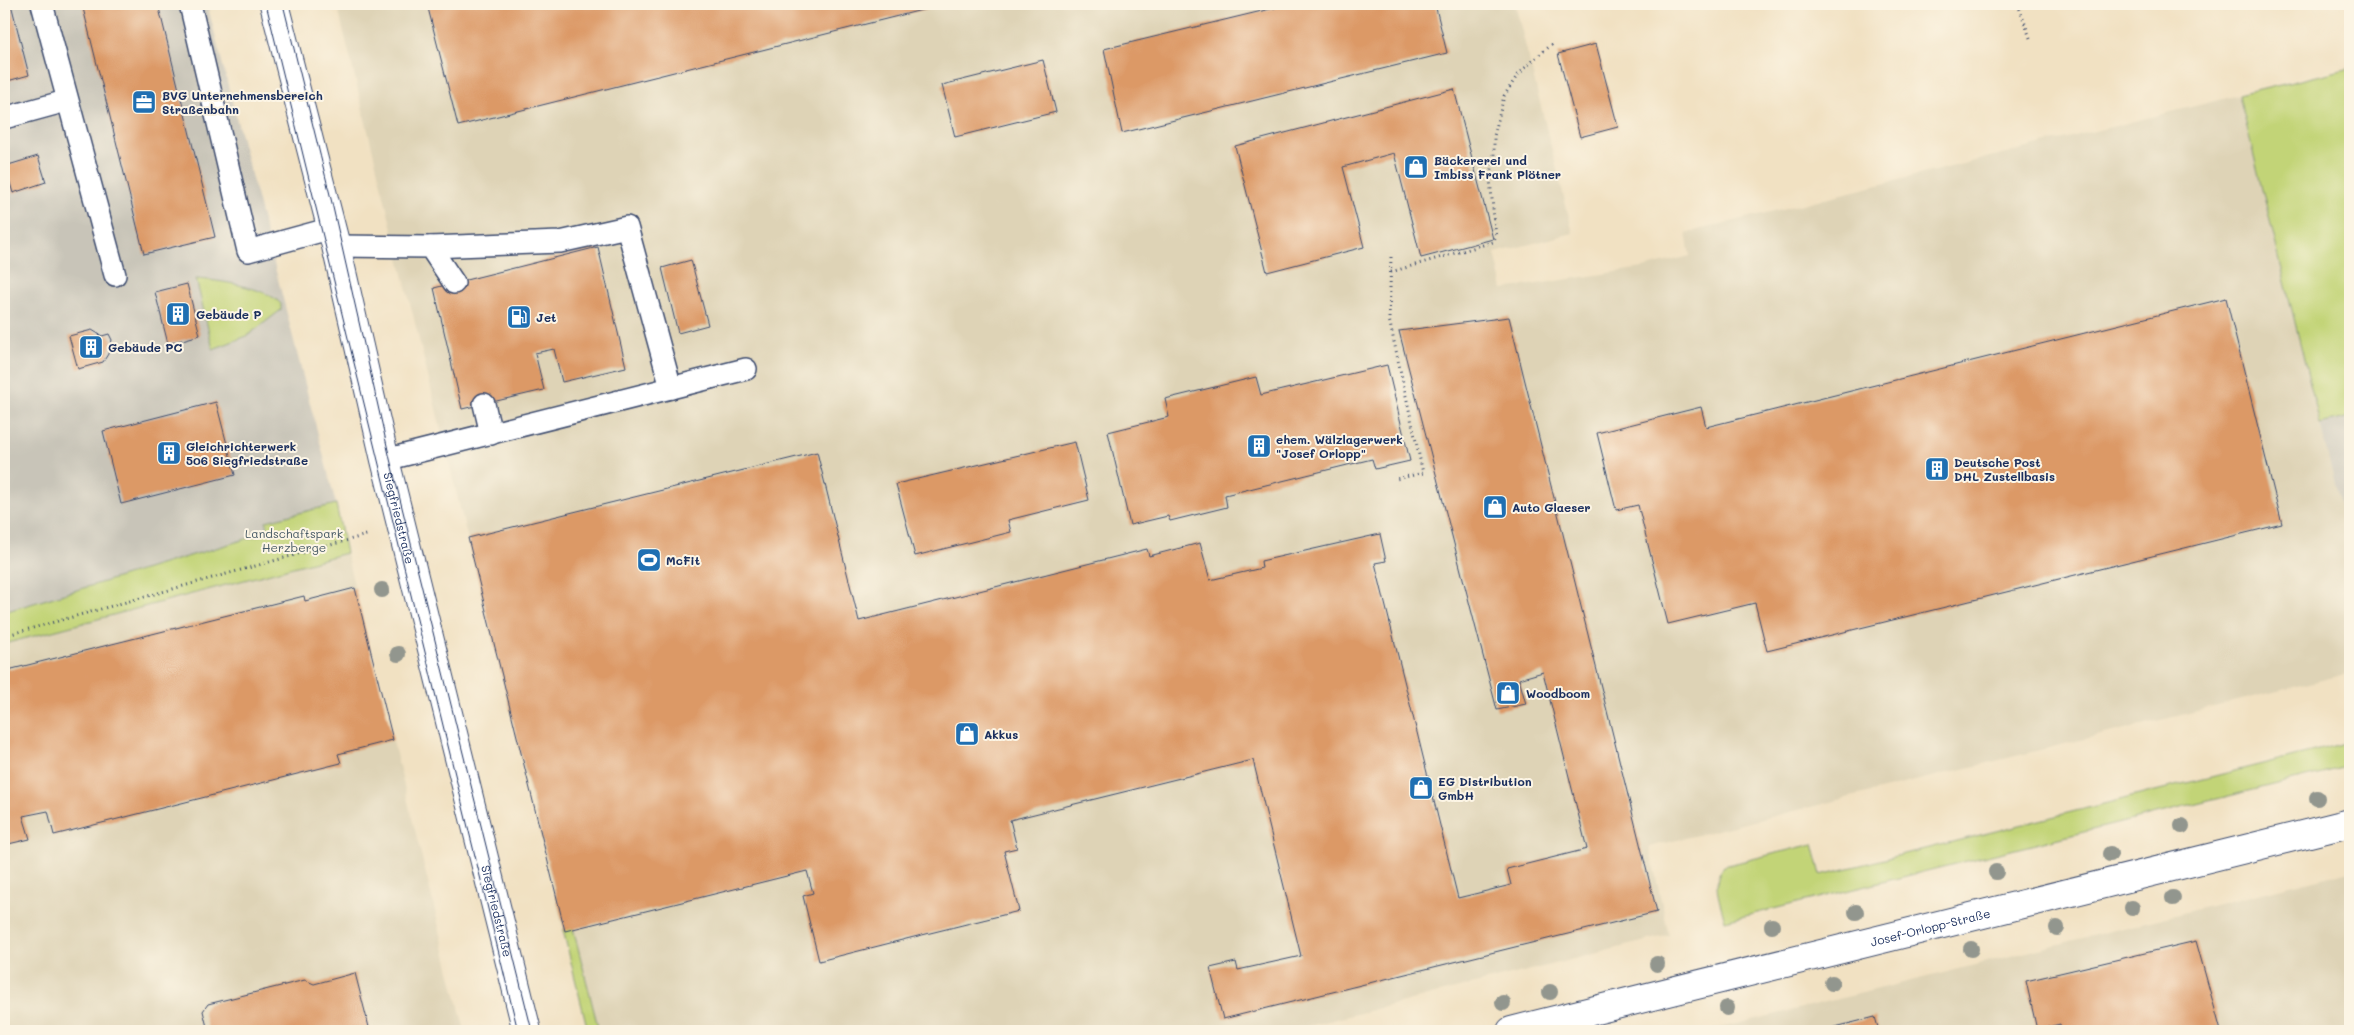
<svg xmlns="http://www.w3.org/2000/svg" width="2354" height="1035" font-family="Mali,sans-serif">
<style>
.built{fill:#ded3b6}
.industrial{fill:#c8c4b8}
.green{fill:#c2d477;stroke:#6e826a}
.building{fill:#dc9966}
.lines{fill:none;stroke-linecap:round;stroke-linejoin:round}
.service-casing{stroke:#3b4a6d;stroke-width:24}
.tertiary-casing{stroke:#3b4a6d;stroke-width:30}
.path{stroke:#3b4a6d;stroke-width:3;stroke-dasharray:1 4;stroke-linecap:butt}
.service{stroke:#fff;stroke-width:21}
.tertiary{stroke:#fff;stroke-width:28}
.tram{stroke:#1b2f5e;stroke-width:1}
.tree{fill:#92968e}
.labels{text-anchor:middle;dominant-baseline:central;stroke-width:4;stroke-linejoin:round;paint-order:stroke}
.poi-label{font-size:12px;font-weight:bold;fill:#1b2f5e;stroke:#fcf5e5;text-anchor:start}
.street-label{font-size:12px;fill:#1b2f5e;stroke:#fcf5e5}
.park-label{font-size:12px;fill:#455864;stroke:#fcf5e5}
</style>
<rect width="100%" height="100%" fill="#fcf5e5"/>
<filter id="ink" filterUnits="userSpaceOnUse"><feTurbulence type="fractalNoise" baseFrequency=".02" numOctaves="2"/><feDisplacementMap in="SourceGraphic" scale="10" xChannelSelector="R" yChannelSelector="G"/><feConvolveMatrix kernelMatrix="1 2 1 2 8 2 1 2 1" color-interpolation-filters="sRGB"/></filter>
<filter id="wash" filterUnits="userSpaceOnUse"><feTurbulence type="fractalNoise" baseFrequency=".0096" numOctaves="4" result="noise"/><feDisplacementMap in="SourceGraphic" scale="20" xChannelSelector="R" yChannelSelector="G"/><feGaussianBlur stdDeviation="1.12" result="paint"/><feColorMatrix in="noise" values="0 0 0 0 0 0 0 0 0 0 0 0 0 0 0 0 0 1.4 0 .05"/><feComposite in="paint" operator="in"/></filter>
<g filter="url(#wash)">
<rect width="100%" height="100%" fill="#f1e1c2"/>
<g class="built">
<path d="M337,4H1515L1573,233L1495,253L1503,289L1643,268L1690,256L1686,233L2239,95L2350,543V673L1649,847L1669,935L1289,1031H588Z"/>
<path d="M346,553L465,1031H4V644Z"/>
<path d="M2350,871V1031H1708L1939,974Z"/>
</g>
<g class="industrial">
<path d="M4,4H207L336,504L266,521L270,532L4,612Z"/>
<path d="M2350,417V544L2320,424Z"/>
</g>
<g class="green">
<path d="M2350,68V417L2320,424L2239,95Z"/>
<path d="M196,279C217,280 267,287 281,304V310L247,336L213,349Z"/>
<path d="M336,504L346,553L4,644V612L269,532L266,521Z"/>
<path d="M2350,742V766L1725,921C1721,903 1710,881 1724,866L1813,844L1821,875Z"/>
<path d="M573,928L599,1031H588L563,930Z"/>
</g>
<g id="blocks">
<g class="building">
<path d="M4,4H11L29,75L4,82Z"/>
<path d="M82,4H158L215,237L144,254Z"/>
<path d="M427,4H946L458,126Z"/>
<path d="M1291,4H1435L1447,53L1122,133L1104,49Z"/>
<path d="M1596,44L1618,127L1580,137L1558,54Z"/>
<path d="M1043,60L1056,112L955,137L942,85Z"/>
<path d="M1454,89L1493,239L1421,258L1394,153L1343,167L1364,247L1267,272L1235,146Z"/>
<path d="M38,156L46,182L13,193L5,166Z"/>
<path d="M598,247L626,367L562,382L554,349L535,353L544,390L462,409L434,288Z"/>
<path d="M691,260L708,325L678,333L662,268Z"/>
<path d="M187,284L200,335L168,344L155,292Z"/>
<path d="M2226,298L2282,524L1767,651L1755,603L1668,624L1638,505L1616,510L1597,433L1701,407L1706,427Z"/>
<path d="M1509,317L1657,912L1223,1019L1210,968L1236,962L1238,970L1301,956L1253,760L1010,820L1017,848L1004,851L1019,911L914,937L819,961L803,896L813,893L807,871L565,931L468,538L817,452L859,621L1147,549L1149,556L1200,543L1210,580L1262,568L1261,561L1380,534L1386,561L1375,563L1458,898L1511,885L1507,869L1587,849L1543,672L1519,679L1526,704L1497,710L1399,331Z"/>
<path d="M92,330L102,336L109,334L112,340L108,354L103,362L78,369L69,336Z"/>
<path d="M1387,365L1410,461L1375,469L1372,459L1225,495L1227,507L1170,521L1168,516L1130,525L1108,432L1169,417L1165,399L1256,377L1261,395Z"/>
<path d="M216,402L235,475L121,504L103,431Z"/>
<path d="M1075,442L1089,500L1008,520L1011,532L915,556L896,484Z"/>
<path d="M355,588L393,740L338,754L341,763L54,835L48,811L23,816L30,839L4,845V663L6,662L8,670L304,596L305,601Z"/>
<path d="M2196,941L2221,1031H2061L2060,1024L2037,1030L2026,981Z"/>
<path d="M355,973L370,1031H208L203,1011L208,1004L305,980L314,984Z"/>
<path d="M1875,1017L1879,1031H1819Z"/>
</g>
</g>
</g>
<g filter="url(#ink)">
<use href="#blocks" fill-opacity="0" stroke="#3b4a6d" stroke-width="1"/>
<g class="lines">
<defs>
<g id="service">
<path d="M42,4L115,275"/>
<path d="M190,4L248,251L332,228"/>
<path d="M4,118L66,101"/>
<path d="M336,246L430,247L454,283"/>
<path d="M430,247L560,242L627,227L671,388"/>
<path d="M484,404L491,434"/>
<path d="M385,460L746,369"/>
</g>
<g id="tertiary">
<path id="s1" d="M274,4L336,246L385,460L527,1031"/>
<path id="s2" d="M1511,1031L2350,823"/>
</g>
</defs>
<use href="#service" class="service-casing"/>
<use href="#tertiary" class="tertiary-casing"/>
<g class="path">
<path d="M2018,4L2030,38"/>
<path d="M1391,257L1389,319L1423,473L1396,479"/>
<path d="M1391,272L1493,242L1496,237L1490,180L1494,156V136L1504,96L1517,76L1535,58L1554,43"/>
<path d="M4,636L370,534"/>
</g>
<use href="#service" class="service"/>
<use href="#tertiary" class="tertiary"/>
<g class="tram">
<path d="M266,4L518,1031"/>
<path d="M283,4L332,203L390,459L532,1031"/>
</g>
</g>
<g class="tree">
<circle cx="382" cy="590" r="8"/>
<circle cx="398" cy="654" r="8"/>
<circle cx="2317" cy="798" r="8"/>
<circle cx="2182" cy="826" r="8"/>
<circle cx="2110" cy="854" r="8"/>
<circle cx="1996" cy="872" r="8"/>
<circle cx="2173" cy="898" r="8"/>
<circle cx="2132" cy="908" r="8"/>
<circle cx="1856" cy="912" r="8"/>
<circle cx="1772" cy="926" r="8"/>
<circle cx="2057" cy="928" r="8"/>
<circle cx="1971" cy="949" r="8"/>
<circle cx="1657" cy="964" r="8"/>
<circle cx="1832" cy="983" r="8"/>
<circle cx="1550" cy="992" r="8"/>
<circle cx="1503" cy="1003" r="8"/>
<circle cx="1727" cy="1008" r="8"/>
</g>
</g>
<defs>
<symbol id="office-square" viewBox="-11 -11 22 22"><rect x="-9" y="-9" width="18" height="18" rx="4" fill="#1f6fb2" stroke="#fcf5e5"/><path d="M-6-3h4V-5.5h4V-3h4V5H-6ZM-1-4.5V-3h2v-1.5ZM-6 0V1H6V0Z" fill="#fff"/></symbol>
<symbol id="shop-square" viewBox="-11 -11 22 22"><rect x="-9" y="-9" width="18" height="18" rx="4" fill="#1f6fb2" stroke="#fcf5e5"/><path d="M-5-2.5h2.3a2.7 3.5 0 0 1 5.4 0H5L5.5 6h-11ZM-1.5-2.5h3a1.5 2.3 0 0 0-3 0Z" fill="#fff"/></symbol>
<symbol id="building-square" viewBox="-11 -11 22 22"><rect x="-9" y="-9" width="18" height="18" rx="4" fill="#1f6fb2" stroke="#fcf5e5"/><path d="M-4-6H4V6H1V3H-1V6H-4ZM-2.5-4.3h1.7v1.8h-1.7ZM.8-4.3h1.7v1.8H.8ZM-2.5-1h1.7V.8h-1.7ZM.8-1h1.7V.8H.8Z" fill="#fff"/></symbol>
<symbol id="fuel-square" viewBox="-11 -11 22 22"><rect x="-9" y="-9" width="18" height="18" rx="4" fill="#1f6fb2" stroke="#fcf5e5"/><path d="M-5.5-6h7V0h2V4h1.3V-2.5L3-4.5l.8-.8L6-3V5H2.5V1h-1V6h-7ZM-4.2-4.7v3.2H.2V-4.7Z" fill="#fff"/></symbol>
<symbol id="stadium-square" viewBox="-11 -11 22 22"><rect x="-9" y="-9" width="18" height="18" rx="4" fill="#1f6fb2" stroke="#fcf5e5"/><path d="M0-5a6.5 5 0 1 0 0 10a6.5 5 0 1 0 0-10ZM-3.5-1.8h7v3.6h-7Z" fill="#fff"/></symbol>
</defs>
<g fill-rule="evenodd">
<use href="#office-square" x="130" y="88" width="28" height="28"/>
<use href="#shop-square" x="1402" y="153" width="28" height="28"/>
<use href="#building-square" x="164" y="300" width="28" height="28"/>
<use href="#fuel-square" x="505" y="303" width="28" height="28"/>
<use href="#building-square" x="77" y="333" width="28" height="28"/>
<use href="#building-square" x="1245" y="432" width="28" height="28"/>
<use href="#building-square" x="155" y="439" width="28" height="28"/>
<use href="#building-square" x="1923" y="455" width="28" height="28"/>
<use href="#shop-square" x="1481" y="493" width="28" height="28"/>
<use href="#stadium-square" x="635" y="546" width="28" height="28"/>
<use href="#shop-square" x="1494" y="679" width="28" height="28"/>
<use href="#shop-square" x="953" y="720" width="28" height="28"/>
<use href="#shop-square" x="1407" y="774" width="28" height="28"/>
</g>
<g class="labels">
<g class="poi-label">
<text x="162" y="95">BVG Unternehmensbereich<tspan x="162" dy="14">Straßenbahn</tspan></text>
<text x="1434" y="160">Bäckererei und<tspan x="1434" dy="14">Imbiss Frank Plötner</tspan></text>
<text x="196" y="314">Gebäude P</text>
<text x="536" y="317">Jet</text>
<text x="108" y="347">Gebäude PC</text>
<text x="1276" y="439">ehem. Wälzlagerwerk<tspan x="1276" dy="14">"Josef Orlopp"</tspan></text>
<text x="186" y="446">Gleichrichterwerk<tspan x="186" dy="14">506 Siegfriedstraße</tspan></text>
<text x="1954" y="462">Deutsche Post<tspan x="1954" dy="14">DHL Zustellbasis</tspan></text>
<text x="1512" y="507">Auto Glaeser</text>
<text x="666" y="560">McFit</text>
<text x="1526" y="693">Woodboom</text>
<text x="984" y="734">Akkus</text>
<text x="1438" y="781">EG Distribution<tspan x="1438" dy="14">GmbH</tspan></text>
</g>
<g class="street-label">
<text stroke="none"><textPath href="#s1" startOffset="529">Siegfriedstraße</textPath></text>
<text stroke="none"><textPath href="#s1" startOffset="934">Siegfriedstraße</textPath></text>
<text stroke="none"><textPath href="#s2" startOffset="432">Josef-Orlopp-Straße</textPath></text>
</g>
<g class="park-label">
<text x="294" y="533">Landschaftspark<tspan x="294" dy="14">Herzberge</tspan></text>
</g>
</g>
<rect width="2354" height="1035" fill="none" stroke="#fcf5e5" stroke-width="20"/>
</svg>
